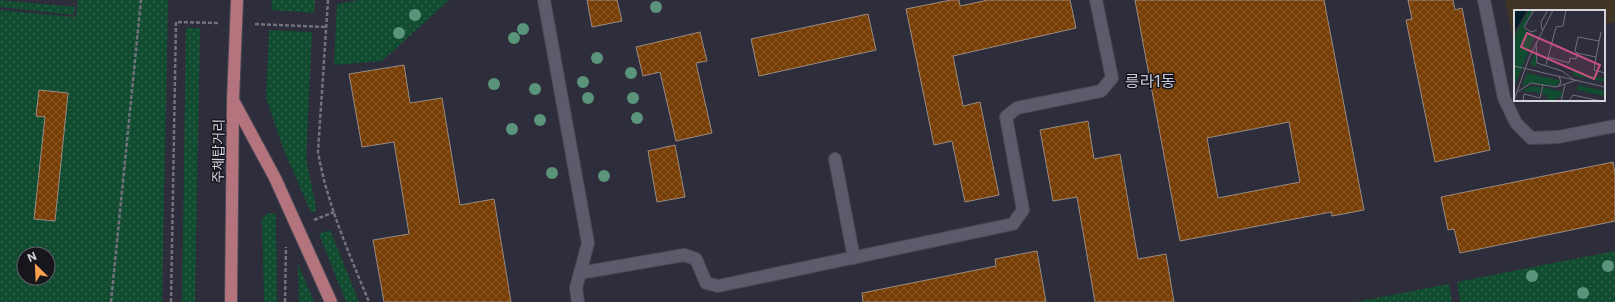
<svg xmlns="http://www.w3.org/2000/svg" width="1615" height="302" font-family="Inter,'Noto Sans KR',sans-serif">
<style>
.medical{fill:#403525}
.grass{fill:url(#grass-dots);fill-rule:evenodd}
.building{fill:url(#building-cross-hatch);stroke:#9b8b80;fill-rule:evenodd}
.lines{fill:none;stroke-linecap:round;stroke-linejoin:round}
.minor-casing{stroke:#494853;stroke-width:14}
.major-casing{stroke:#494853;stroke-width:14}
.path{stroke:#72717d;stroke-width:2.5;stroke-dasharray:4 2;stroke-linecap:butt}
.minor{stroke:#5c5b6b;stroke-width:12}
.major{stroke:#b4747d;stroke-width:12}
.tree{fill:#5a947a}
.labels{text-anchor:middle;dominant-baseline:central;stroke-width:3;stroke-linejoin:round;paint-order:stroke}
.street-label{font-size:14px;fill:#d6d5de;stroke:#17161d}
.quarter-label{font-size:16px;fill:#cac9db;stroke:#17161d}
.inset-road{fill:none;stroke:#71707c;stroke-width:1}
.view{fill:#c85182;fill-opacity:0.15;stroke:#c85182;stroke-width:2}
.inset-edge{fill:none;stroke:#d6d5de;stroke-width:2}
</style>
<defs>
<pattern id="grass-dots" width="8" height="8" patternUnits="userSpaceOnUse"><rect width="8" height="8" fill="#124c30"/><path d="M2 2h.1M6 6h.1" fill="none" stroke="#34654e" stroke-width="1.8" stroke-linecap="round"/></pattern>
<pattern id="building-cross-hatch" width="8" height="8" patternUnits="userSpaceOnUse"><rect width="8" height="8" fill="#763d04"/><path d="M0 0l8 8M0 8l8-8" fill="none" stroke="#895828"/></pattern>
</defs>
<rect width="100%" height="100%" fill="#2e2d3b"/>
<path class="medical" d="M1505,0H1615V22L1604,25V11H1515L1514,43Z"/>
<g class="grass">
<path d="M0,0L75,7L74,15L0,7Z"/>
<path d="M78,0H168L162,302H0V10L74,17L76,16ZM24,254H48V278H24Z"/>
<path d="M272,0H315L314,13L271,10Z"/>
<path d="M360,0H449L382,61L334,65L337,4Z"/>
<path d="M186,28H200L195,302H182Z"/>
<path d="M269,30L312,32L306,159L316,207V211L313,213L310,210L283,148L266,98Z"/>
<path d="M268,213L276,214L277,302H264L262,219Z"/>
<path d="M330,230L359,302H346L319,234Z"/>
<path d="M1615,251V302H1460L1457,282Z"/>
<path d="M298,264L314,302H299Z"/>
<path d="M1449,284L1452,302H1355Z"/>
</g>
<g class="building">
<path d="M587,0H617L622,21L592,27Z"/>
<path d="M951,0H959L960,6L988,0H1070L1076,28L953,56L963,106L980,102L999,195L965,202L952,141L934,145L906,9Z"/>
<path d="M1135,0H1324L1364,210L1332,216L1331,212L1180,241ZM1289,122L1300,182L1218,198L1207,138Z"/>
<path d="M1408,0H1453L1455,10L1462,8L1490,150L1435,162L1406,20L1412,19Z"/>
<path d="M868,14L876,50L759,76L751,39Z"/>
<path d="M700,32L707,61L696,63L712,133L676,141L660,72L643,76L636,47Z"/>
<path d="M404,65L410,103L442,98L460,205L494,199L511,302H384L373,240L409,234L394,142L362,147L349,74Z"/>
<path d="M39,90L68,93L55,221L34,219L45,117L36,116Z"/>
<path d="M1088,121L1094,159L1120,154L1138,259L1166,254L1174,302H1095L1077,197L1053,201L1040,130Z"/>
<path d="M675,145L685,197L657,202L648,151Z"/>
<path d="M1613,162L1615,174V221L1460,253L1454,229L1448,230L1441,197Z"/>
<path d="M1037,251L1046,302H863L862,293L996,266L995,259Z"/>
</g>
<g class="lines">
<defs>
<g id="minor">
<path d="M544,0L588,243L576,288L578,302"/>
<path d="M1484,0L1504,98L1516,123L1531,138L1558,137L1615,126"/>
<path d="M835,159L854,258"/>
<path d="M580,273L684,255L696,259L706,283L718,286L1013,224L1023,210L1006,117L1017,108L1101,91L1112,78L1096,0"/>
</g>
<g id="major">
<path d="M234,102L275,178L331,302"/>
<path d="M231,302L233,100L237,0"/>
</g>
</defs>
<use href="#minor" class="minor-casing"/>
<use href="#major" class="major-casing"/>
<g class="path">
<path d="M328,0L318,152C327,204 349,253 369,302"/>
<path d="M255,24L326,27"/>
<path d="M314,220L334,212"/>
<path d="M111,302L141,0"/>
<path d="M171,302L176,22L218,23"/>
<path d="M285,302L286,247"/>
</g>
<use href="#minor" class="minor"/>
<use href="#major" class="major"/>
</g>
<g class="tree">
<circle cx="656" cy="7" r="6"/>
<circle cx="415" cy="15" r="6"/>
<circle cx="523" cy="29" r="6"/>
<circle cx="399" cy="33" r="6"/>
<circle cx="514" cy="38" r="6"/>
<circle cx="597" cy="58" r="6"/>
<circle cx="631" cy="73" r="6"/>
<circle cx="583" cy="82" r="6"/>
<circle cx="494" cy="84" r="6"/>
<circle cx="535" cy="89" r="6"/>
<circle cx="588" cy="98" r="6"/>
<circle cx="633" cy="98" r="6"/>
<circle cx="637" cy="118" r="6"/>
<circle cx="540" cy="120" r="6"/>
<circle cx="512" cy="129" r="6"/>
<circle cx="552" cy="173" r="6"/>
<circle cx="604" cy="176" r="6"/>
<circle cx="1608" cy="266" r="6"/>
<circle cx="1532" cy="276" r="6"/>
<circle cx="1583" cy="293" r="6"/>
</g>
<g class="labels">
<g class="street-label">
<text transform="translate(218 151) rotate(-89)">주체탑거리</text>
</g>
<g class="quarter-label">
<text x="1150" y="81">릉라1동</text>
</g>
</g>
<g transform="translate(1514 10)">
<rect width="91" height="91" fill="#2e2d3b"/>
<path d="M15,0H19L8,20L10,18L17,25L21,22V25L0,78V26ZM22,41V56L47,63L16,55ZM57,61L91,69V72L61,66ZM13,63L45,70L46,71L43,76L16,73L8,77ZM64,75L91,81L90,86L63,80ZM17,76L27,77L26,83L8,81ZM29,77L48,82L47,88L43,87L42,91H33L34,86L28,84Z" fill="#124c30"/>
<path d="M0,0H13L0,22Z" fill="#011e28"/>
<path class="inset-road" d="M20,0L10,17L17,22L23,20M28,20L27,12L34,0M22,33L23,53L48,61L60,70M63,43L61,41L64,27L85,31M34,47L55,53L56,48L62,49L63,43L82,47L87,22M82,47L80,60L91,63M32,55L42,17L49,16L52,0H61M0,56L91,77M44,77L47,72L45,66M3,82L17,73L42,77L63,70M0,90L15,48L39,0M9,91L10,84L26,88L29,74M47,91L51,75M55,91L59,85L87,91"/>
<path class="view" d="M13,23L86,55L80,69L7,37Z"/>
<rect width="91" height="91" class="inset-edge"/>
</g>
<g transform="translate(36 266) rotate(336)"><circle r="19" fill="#17161d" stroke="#63626a"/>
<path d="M0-3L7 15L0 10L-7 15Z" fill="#f99f4d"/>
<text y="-6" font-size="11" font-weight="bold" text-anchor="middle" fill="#d6d5de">N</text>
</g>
</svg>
